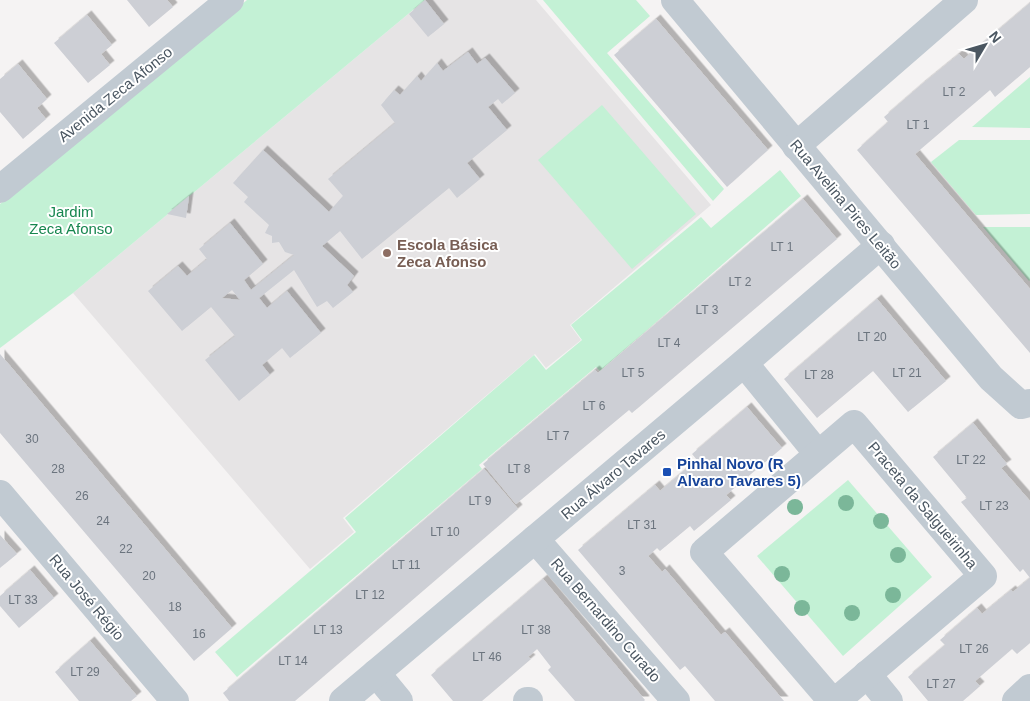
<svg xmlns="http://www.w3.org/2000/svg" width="1030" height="701" font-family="Arial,sans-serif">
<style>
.education{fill:#e6e4e5}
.green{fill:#c3f1d5}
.building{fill:#cdcfd5;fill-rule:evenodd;filter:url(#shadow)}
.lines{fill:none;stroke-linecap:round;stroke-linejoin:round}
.minor{stroke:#c1cad2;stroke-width:28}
.tree{fill:#7bb799}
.education-dot{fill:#8d6e63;stroke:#fff;stroke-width:2}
.transit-dot{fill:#1a4fb4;stroke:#fff;stroke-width:2}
.labels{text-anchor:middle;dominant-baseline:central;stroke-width:4;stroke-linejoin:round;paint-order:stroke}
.number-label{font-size:12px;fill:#6b747e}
.street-label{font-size:15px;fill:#4a5661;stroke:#fff}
.park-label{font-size:15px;fill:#17864f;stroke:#fff}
.education-label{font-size:15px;font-weight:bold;fill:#785e54;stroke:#fff;text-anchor:start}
.transit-label{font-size:15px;font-weight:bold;fill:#164399;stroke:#fff;text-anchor:start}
</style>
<defs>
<filter id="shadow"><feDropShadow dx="4.5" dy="-4.5" stdDeviation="0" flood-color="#0004"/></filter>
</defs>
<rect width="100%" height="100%" fill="#f5f3f3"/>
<path class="education" d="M425,0H536L711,205L570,325L581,340L546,368L535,354L343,518L354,532L310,569L73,293Z"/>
<g class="green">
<path d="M247,0H425L73,293L0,348V204Z"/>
<path d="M543,0H636L650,16L607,53L724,189L713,201Z"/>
<path d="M1030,77V128L972,127Z"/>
<path d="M602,105L696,214L632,269L538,160Z"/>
<path d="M959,140H1030V214L976,215L931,162Z"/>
<path d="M780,170L801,196L600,371L596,367L479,465L482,469L237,677L215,652L356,532L345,518L534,355L546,370L582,340L571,325L701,217L711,228Z"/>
<path d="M983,227H1030V280L1029,281Z"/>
<path d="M848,480L932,577L843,656L757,556Z"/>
</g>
<g class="building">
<path d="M127,0H167L173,7L149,27Z"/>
<path d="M425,0L444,24L428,37L409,14Z"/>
<path d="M1030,3V67L995,97L990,90L915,154L1030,289V353L857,150L888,122L884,117L921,85L959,54L964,59Z"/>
<path d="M87,15L112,45L101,54L110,65L88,83L54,43Z"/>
<path d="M656,19L768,150L727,187L614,55Z"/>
<path d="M468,52L477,64L485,58L515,93L502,104L498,99L488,107L507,130L467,163L480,179L457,198L449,188L362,259L340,231L322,246L354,276L347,285L353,292L333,308L327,301L317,307L294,270L259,298L267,308L287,291L321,333L290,358L282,348L262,365L270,375L239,401L205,360L235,336L211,307L182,331L148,291L178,266L187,276L207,259L199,249L230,223L263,264L244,280L251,290L294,255L285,252L279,242L272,243V236L265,233L269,225L244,202L248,197L233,183L263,150L329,212L343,196L328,179L395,123L381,105L394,90L400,95L417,76L421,81L437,63L443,71ZM232,290L240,300L222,298Z"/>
<path d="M18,64L47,99L37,108L46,119L23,139L0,112V79Z"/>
<path d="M189,196L186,218L167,214Z"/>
<path d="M803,199L837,239L632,413L629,410L516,504L483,464L595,370L598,373Z"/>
<path d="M877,299L946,381L908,412L873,371L817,418L784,379Z"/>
<path d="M0,354L232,628L194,661L0,433Z"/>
<path d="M747,407L782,448L726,495L731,500L694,531L690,526L660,551L657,548L648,556L662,572L665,569L721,635L725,632L784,701H715L685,666L680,670L578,550L655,485L660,491L697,460L692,454Z"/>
<path d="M973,423L1007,464L1001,468L1030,501V643L1017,654L1012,649L975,681L980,686L963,701H928L908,677L945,645L940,640L977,608L982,614L1011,590L1013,592L1030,578L1023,569L1020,572L961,502L967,498L933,457Z"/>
<path d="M484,469L518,509L295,701H229L223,693Z"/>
<path d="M0,535L17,554L0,568Z"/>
<path d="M30,570L54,598L19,628L0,606V596Z"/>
<path d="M543,579L645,700L644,701H575L548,670L551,667L537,649L528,657L531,659L482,701H453L431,675Z"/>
<path d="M90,641L137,696L131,701H79L55,672Z"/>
</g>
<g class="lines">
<g class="minor">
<path d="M675,0L991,378L1021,405L1030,403"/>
<path d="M796,146L964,0"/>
<path d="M0,189L230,0"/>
<path d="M744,363L818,454"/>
<path d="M0,494L175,701"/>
<path d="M535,539L676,701"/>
<path d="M376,673L399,701"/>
<path d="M867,674L889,701"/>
<path d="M343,701L744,363L881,245"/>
<path d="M527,701H529"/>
<path d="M832,701L704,552L854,424L983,576L836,701"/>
<path d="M1016,701L1030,688"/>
</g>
</g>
<g class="tree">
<circle cx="846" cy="503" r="8"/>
<circle cx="795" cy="507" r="8"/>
<circle cx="881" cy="521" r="8"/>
<circle cx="898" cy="555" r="8"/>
<circle cx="782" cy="574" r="8"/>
<circle cx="893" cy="595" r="8"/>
<circle cx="802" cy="608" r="8"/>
<circle cx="852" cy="613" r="8"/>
</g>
<circle class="education-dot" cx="387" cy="253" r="5"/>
<rect class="transit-dot" x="662" y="467" width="10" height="10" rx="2.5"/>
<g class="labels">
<g class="number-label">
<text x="954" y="92">LT 2</text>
<text x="918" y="125">LT 1</text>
<text x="782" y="247">LT 1</text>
<text x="740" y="282">LT 2</text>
<text x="707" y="310">LT 3</text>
<text x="872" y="337">LT 20</text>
<text x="669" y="343">LT 4</text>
<text x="633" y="373">LT 5</text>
<text x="907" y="373">LT 21</text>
<text x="819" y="375">LT 28</text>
<text x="594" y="406">LT 6</text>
<text x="558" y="436">LT 7</text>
<text x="32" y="439">30</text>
<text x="971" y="460">LT 22</text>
<text x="58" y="469">28</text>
<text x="519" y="469">LT 8</text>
<text x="82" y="496">26</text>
<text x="480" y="501">LT 9</text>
<text x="994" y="506">LT 23</text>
<text x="103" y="521">24</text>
<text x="642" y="525">LT 31</text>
<text x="445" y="532">LT 10</text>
<text x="126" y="549">22</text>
<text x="406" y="565">LT 11</text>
<text x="622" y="571">3</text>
<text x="149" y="576">20</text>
<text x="370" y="595">LT 12</text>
<text x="23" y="600">LT 33</text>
<text x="175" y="607">18</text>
<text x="328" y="630">LT 13</text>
<text x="536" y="630">LT 38</text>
<text x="199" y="634">16</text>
<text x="974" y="649">LT 26</text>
<text x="487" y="657">LT 46</text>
<text x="293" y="661">LT 14</text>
<text x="85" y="672">LT 29</text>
<text x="941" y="684">LT 27</text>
</g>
<g class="street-label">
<text transform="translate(115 94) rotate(-39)">Avenida Zeca Afonso</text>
<text transform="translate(846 204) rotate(50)">Rua Avelina Pires Leitão</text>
<text transform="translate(613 474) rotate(-40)">Rua Álvaro Tavares</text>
<text transform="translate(923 505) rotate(50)">Praceta da Salgueirinha</text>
<text transform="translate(87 597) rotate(50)">Rua José Régio</text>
<text transform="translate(606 620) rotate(49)">Rua Bernardino Curado</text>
</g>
<g class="park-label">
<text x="71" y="211">Jardim<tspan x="71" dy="17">Zeca Afonso</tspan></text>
</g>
<g class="education-label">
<text x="397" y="244">Escola Básica<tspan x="397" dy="17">Zeca Afonso</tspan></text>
</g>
<g class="transit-label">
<text x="677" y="463">Pinhal Novo (R<tspan x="677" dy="17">Alvaro Tavares 5)</tspan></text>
</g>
</g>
<g transform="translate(985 45) rotate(52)" stroke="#ffffff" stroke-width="4" paint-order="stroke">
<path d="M0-4L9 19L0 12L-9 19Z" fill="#4a5661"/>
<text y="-8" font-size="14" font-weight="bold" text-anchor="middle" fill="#4a5661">N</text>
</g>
</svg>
